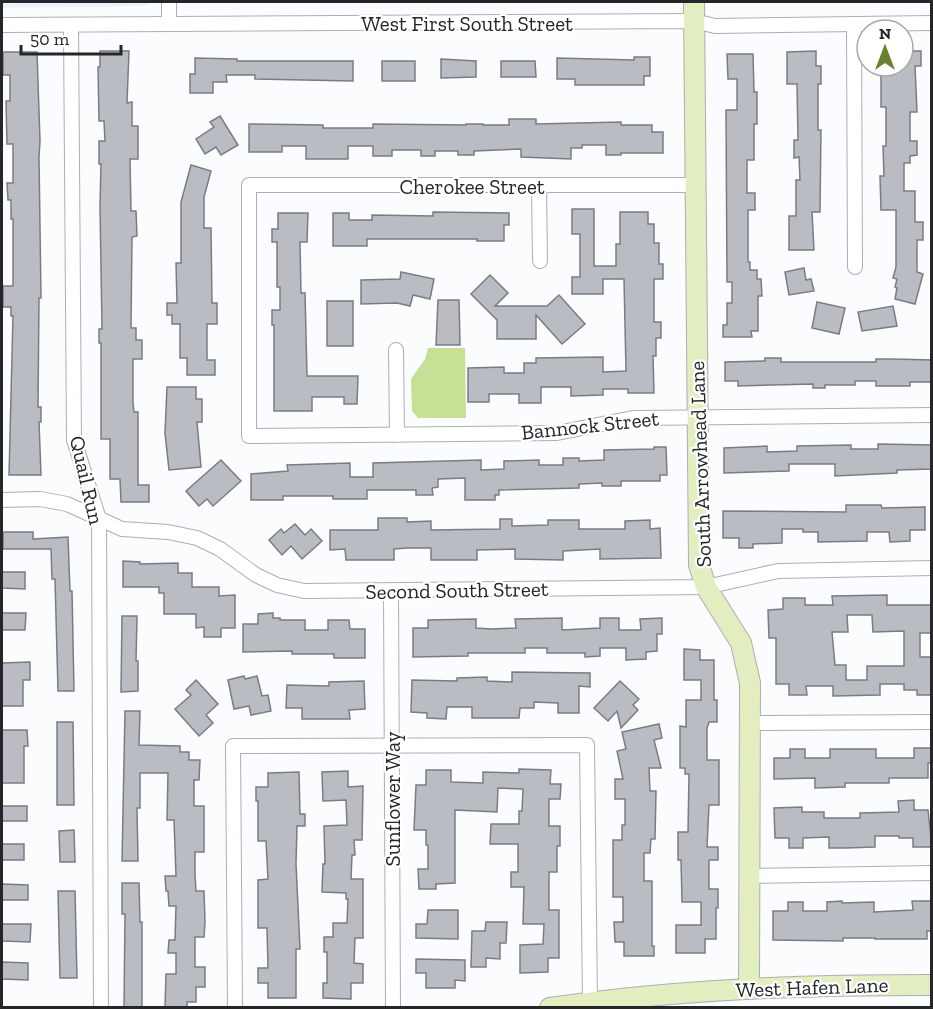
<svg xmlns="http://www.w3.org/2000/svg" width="933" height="1009" font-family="'Zilla Slab',serif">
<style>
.built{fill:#e9f3ff}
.green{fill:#c8df96}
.building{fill:#b9bdc3;stroke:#797d82;stroke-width:1.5;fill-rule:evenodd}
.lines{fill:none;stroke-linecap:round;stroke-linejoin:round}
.street-casing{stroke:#abafb4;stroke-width:16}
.secondary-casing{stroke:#abafb4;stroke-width:22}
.street{stroke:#fff;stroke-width:14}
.secondary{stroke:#e3eec0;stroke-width:20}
.labels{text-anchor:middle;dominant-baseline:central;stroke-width:4.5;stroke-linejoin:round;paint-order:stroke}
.street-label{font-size:21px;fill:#242628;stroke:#fff}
</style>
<rect width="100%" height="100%" fill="#fafcfe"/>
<path class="built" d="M2,2H151L150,4L144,6L2,8Z"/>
<path class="green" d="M428,348H465L466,418H418L412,411L411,379L425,359Z"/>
<g class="building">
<path d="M100,51H129L127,103L132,102V126H138V159H130L131,211H136L137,236L132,237L131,328H136V340H142V359H133V403L134,412H138V485H149V502H121L120,479H110V439H101V343H99V329H102L100,206L101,164H99V141H105L104,121H99L98,67H100Z"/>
<path d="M816,51V66H821V84H818V130H821L820,212H812L814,250H789V216H796V180H800L799,157L794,158V140H798L797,84H787V52Z"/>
<path d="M903,51H921V66H915L917,112H910V141H917V155L910,156V163H904V191H915V222H923V240H917V272L923,274L915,304L895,299L897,288L895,287L897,279L893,278L896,267V210H881L880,176H884L883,146H886V107H881V66H903Z"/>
<path d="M3,52H37L40,141L39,157L41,298H39L38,407H41V422H39L41,475H9L13,316H11V307H3V286H13V219H11V200H8L7,183H13V144H7L6,101H10V75H3Z"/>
<path d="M727,54H753L754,92H757V124H754V160H747V193H755V210H748V262H750V270H757V279H761L762,296H758V331H751L752,337H723V325H727V303H732V282H727L726,110H737V79H728Z"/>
<path d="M634,57H650V76H644V85H575V79H557V58L634,60Z"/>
<path d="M195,58L237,59V61H353V81L255,79V75H226L227,82H213V93H190V74H195Z"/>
<path d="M441,59L476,61V77L441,78Z"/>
<rect x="382" y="61" width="33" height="20"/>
<path d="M501,61H535L536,77H501Z"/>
<path d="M220,116L238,145L221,155L216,147L205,154L196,139L214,127L210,122Z"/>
<path d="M509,119H536V124L621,122V125H652V132H663V153H621V155H606V145H582V148H571V159L521,157V149L474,151V155H458V151H435V156H421V150H392V156H373V146H348V159H306V146H282V152H249V124L323,125V128H373V124L466,125V124H483V125H509Z"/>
<path d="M191,165L211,171L204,197V228H211L212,303H217V324H207V360H215V375H187V358H180V324H172V315H167V303H177L176,263H181V202Z"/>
<path d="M572,209H594V266H616V244H620V212H648V224H654V243H659V264H663V279H654V322H661V338H656V356H653L654,393H628V389H603V395L571,396V387H541V403H519V394H489V402H468V368L504,367V373H524V363H536V358L603,357V372L626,371L624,279H603V294H572V277H580V234H572Z"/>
<path d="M433,212L509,213V225H504V241H477V239H367V246H333V213H349V220H372V215L433,216Z"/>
<path d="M278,213H308L307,242H300L301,293H305L307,376H358L357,404H344V397H312V411H274V325H272V310H280V287H277V242H272V229H278Z"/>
<path d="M804,268L806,280L811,279L814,291L789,295L785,272Z"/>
<path d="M401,272L434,279L430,299L413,295L410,306L397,303L361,304V280L400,279Z"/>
<path d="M490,275L508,293L495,306H547L559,295L585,324L562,344L536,315V339H497V320L471,294Z"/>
<path d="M438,300H459L460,345H436Z"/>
<rect x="327" y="301" width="26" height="45"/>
<path d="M817,302L845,308L839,334L812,328Z"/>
<path d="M893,306L897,326L862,331L858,312Z"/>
<path d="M765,358H781V362H876V359H892L932,360V382H910V386H876V381H855V385H825V388H813V384L738,386V381H725V362L765,361Z"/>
<path d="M167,387H196V399H202V422H197L201,467L169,470L165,433Z"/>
<path d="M878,444L932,445V469L897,470V473L835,476V464H789V471L724,473V448L767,446V452L797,451V446L851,445V449H878Z"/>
<path d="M654,447H666L667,475H660V481H621V486H602V483L579,484V488L499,490V495H495V500H465V478L438,479V487L432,488L433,495H416V490H367V499H333V496H283V500H251V474L288,471L287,465L350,463V477H373V463L481,460V470L504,469V461L539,460V465H563V458H579V461L604,460V450L654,449Z"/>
<path d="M221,460L241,481L213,506L207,499L199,506L186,491Z"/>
<path d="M846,505H881L882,508L925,507V530H910V541L890,542L889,532H867V541L818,542V532H803V529H782V543L753,544V548H739V538H723V511L846,512Z"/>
<path d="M378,518H407V522L431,521V530L500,529V519H512V526L548,525V520H579V529H625V521L650,520V529L660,528L661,558L600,559V549L563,551V560L515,559V549L477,550V560H431V548H407L394,549V560H346L345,549L330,550V530H378Z"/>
<path d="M295,524L305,535L311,529L322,541L302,559L291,546L282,555L269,540L281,529L284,533Z"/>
<path d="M3,532H33V539L68,537L70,591H72L74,691H58L55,579H52L51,549H3Z"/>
<path d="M123,561L140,562V564L178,563V573H192V587H219V596L235,595V628H221V637H204V627L196,628V614H164V593H159V587H123Z"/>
<path d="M2,572H25V589L2,588Z"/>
<path d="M887,595V605H932V633H920V657H932V695H917V690H904V684H880V695L833,696V686H806L807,695H789V684H776V638H769L768,610L783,609V598H805V605H833L832,596ZM847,615H872L873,632L904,631V666H867V680H846V665H835L832,632H848Z"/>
<path d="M2,613H26L25,630H2Z"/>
<path d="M273,613V618H280V620H305V630H328V620H349L350,629H365V658H334V654H292V651L243,652V624H258V614Z"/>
<path d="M122,616H137L136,661H138V691L121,692Z"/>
<path d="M562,618V630L600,628V618H619V630H641L640,619L662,618V634H657V651L646,652V659L626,660V648H600V656L585,657V653H547V648H525V653H468V656L413,657V628H428V620L476,619V628L491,629L516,628L515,619Z"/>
<path d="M684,649L700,650V660H714V700H717V722H709L707,728V760H719V805H709L707,847H718V860H709V889H718V908H716V939H705V953H676V925H701V902H682L681,860H678V832H688L689,774H685V768H680V726L686,727V700H701V680H684Z"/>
<path d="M30,662V680H23V706H2V663Z"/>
<path d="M512,672L590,673V687L579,686V713H558V703L534,702V708H520L519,718H472V707H447L446,719L427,718V713L411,712L412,680L457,681V678L487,677V681L512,682Z"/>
<path d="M244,676L245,679L257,676L262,696L268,695L271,711L251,715L249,706L234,709L228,680Z"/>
<path d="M196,680L218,704L206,715L213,723L199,736L175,709L191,695L186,690Z"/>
<path d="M364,681L365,709L349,710L350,719H302V708H286L287,685L329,686V682Z"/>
<path d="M620,681L639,699L633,705L638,710L621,728L617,711L608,721L594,708Z"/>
<path d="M125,711H140L139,745L180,746V752H189V760H200L199,780H194V806H204V852H195V876L196,891H204L205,922L204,937H195V967H205V987H196V1002H187V1008H165L166,974H176V953H168L169,940H175L176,906H169L168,891H166L165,876H176L174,820H167L168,773H140V808H137L138,861H122Z"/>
<path d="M57,722H73L74,805H57Z"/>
<path d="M659,724L662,738L654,740L661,768H649L650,791H656L655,839H651L650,853H644V881H652V946H654V956H624V942H615L614,922H623V897H613V840H622V825H625V799H615V779H623L617,751L626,749L622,732Z"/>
<path d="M2,730H27L28,746H24V783H2Z"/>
<path d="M914,748H932V763H928V778H889V783H845V787L815,788V778L774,779V758H790V749H805V758H830V749H876V758H914Z"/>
<path d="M519,769L551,770L550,784H561L560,799H549V826H560V846H557V872H549V910H559V958H548V972L520,973V945L543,944L544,924H523L524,887H511V872H518V844H490L491,824H519V811H522L523,789L498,788L497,812L455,810V883L436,884V889H419L418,869H428V845H426V830H414L416,785H426V770H451V782L483,783V772L519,773Z"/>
<path d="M348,771V787L363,786L362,840H354L355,855H352L351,879H363V938H355L354,963L363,964V983H351V999L323,998V983H327V952H324V937H333V923H347L348,899H346V893L322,892L323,864H325L324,826L347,825L346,800L323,801L322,772Z"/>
<path d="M299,772L300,814H305V826H297L296,864L300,949H296V998H268V983H258V968H268L267,928H258V880L268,879L266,841H258V801H256V787H268V773Z"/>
<path d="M914,800V810H928L932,847H913V838H899V836H875V847L845,848H829V837L803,838V848H789V838H775L774,808L802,807V812H824V818H860V813L899,812L898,801Z"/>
<rect x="2" y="806" width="25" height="15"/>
<path d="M74,830L75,862H60L59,831Z"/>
<rect x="2" y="844" width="22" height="16"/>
<path d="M122,883H139L140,922H142V1008H124L125,914H122Z"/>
<path d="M2,884L28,885V900H2Z"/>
<path d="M58,891H75L77,978H60Z"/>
<path d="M842,901V903L874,902V912L913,910L912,901H932V931H927V939H875V938H843V941L773,940V911H788V902H803V911H827V902Z"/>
<path d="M428,910H458V939L416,938V924H427Z"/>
<path d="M486,922H507L506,943H500V959L486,958V967H471L472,931H485Z"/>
<path d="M2,924H31L30,942L2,941Z"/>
<path d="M416,959L465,960V981L455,980V988H426V973H416Z"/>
<path d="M2,962L28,963V980L2,979Z"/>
</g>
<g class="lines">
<defs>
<g id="street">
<path d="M169,2V24"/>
<path d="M854,24L855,267"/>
<path d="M2,25L694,21L715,26L932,23"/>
<path d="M71,25L74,440L99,519L101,1008"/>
<path d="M695,185H249V436L557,433L633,418L932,415"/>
<path d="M539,186L540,261"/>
<path d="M396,350L397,435"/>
<path d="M2,500L40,499L67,504L122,529L168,532L197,538L220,549L256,575L277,585L304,591L706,587L778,571L932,568"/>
<path d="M391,591L393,1008"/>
<path d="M750,723L932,722"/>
<path d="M749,876L932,873"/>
<path d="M235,1008L233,746L587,745L590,1002"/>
</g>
<g id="secondary">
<path d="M694,2L699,565L706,587L741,643L750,683L749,988"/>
<path d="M550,1008C677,989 804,985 932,985"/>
</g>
</defs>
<use href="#street" class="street-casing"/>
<use href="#secondary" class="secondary-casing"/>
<use href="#street" class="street"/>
<use href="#secondary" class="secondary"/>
</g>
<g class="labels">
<g class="street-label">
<text x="467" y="23">West First South Street</text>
<text x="472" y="186">Cherokee Street</text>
<text transform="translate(590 425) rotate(-6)">Bannock Street</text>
<text transform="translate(700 464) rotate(-92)">South Arrowhead Lane</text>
<text transform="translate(87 480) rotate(77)">Quail Run</text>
<text transform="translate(457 590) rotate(-1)">Second South Street</text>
<text transform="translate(392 799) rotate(-90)">Sunflower Way</text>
<text transform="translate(812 987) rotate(-2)">West Hafen Lane</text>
</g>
</g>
<rect width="933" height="1009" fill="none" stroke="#242628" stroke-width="6"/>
<g transform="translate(885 48)"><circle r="28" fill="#ffffff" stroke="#a7a8a9" stroke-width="1.5"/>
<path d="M0-4.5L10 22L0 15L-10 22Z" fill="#6b8031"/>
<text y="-9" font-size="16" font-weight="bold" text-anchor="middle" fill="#242628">N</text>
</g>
<path d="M21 45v9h100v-9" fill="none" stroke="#242628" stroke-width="3"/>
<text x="30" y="45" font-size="18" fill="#242628" stroke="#ffffff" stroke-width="4.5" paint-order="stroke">50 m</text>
</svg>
